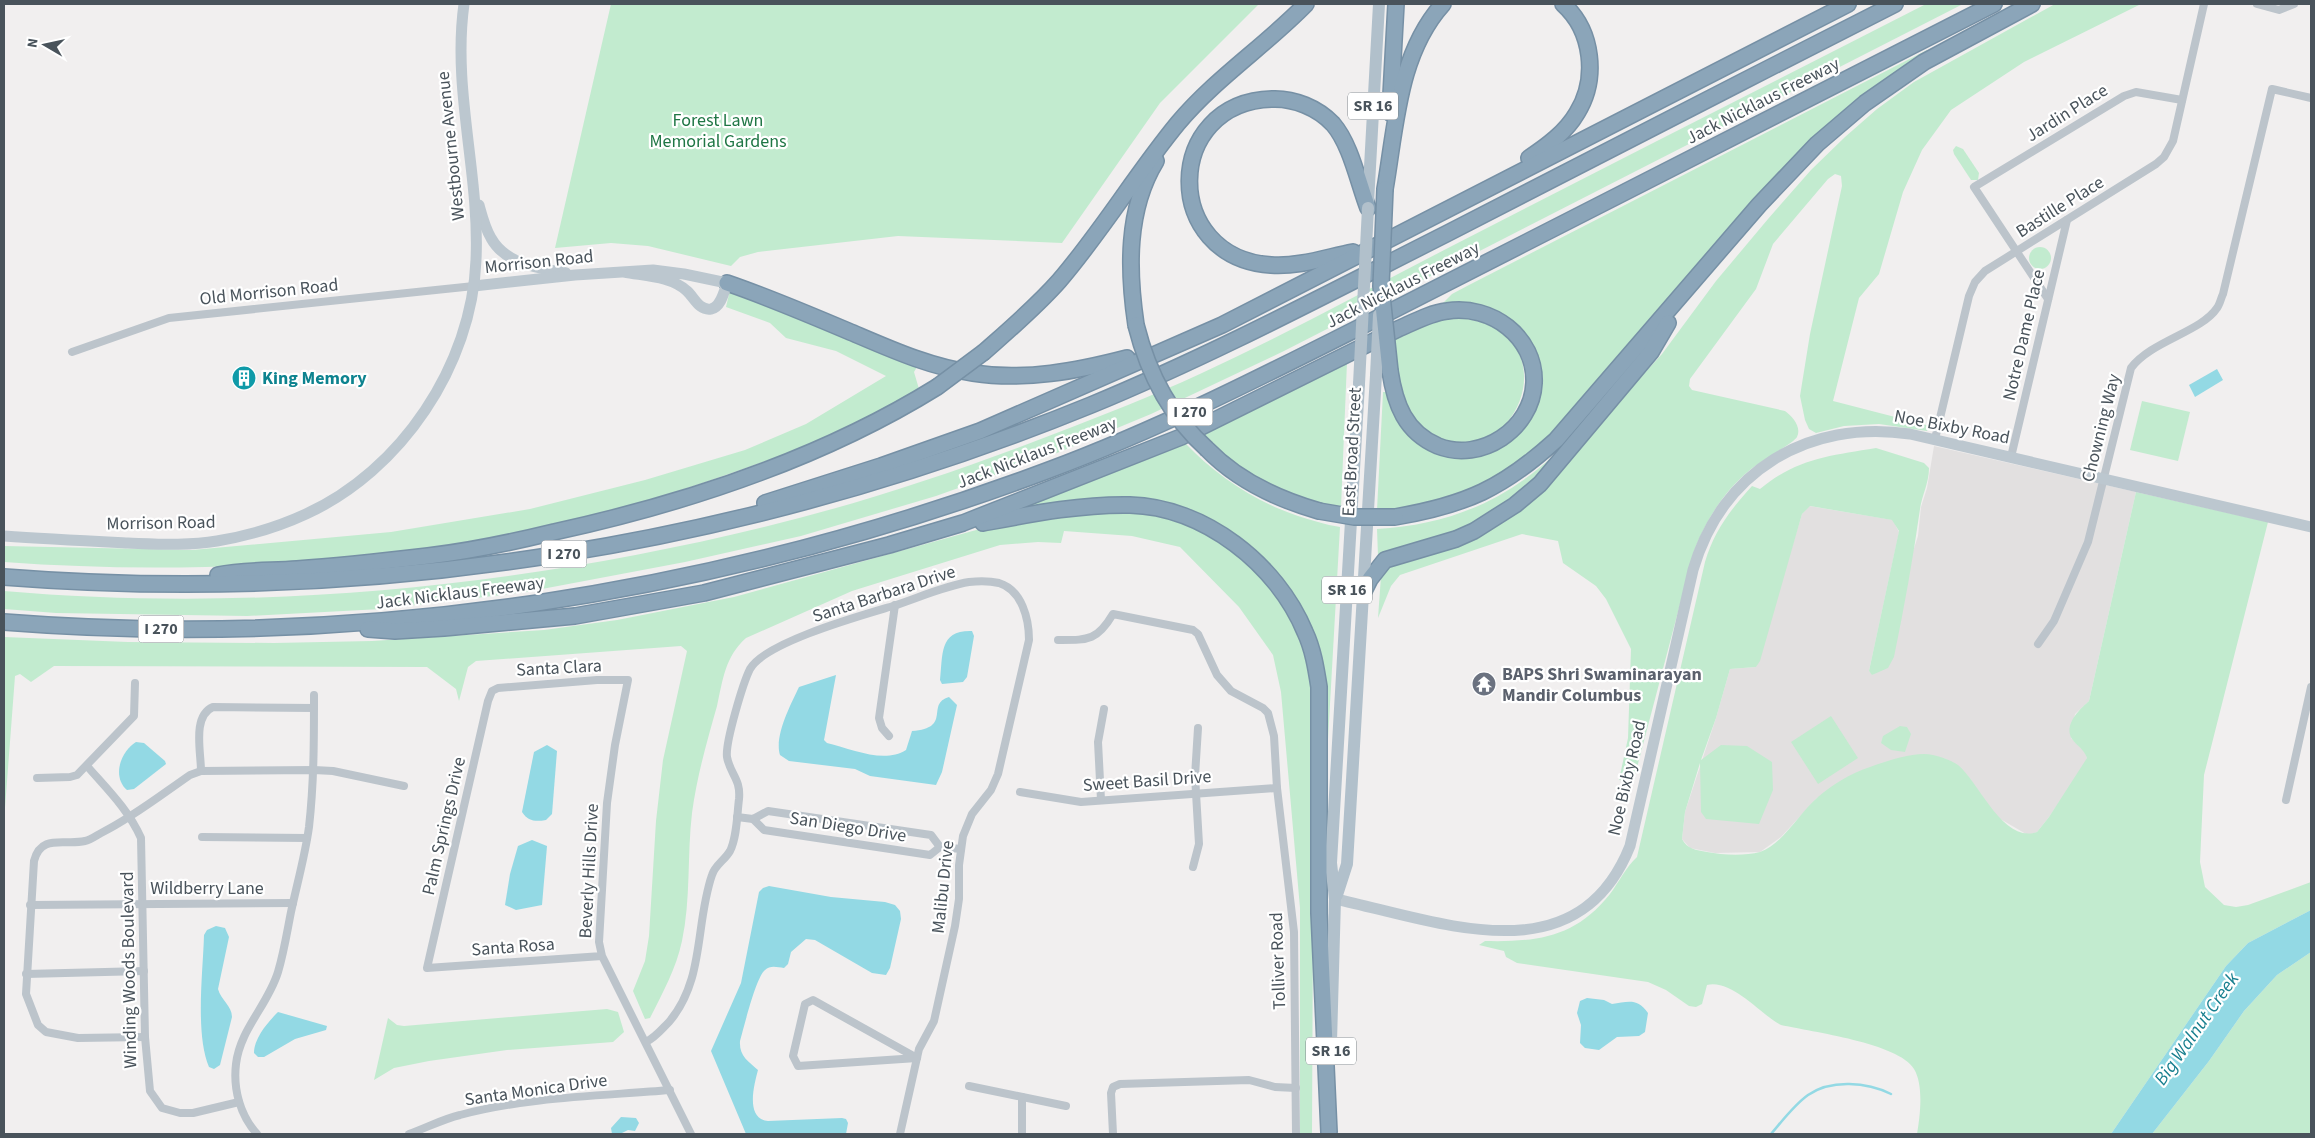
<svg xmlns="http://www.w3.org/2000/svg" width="2315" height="1138" font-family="'Source Sans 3',sans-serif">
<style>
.education{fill:#e2e0e0}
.green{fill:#c2ebcf}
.water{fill:#93d9e4}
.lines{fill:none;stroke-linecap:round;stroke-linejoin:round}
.stream{stroke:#93d9e4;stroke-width:2.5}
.highway-casing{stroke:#7690a5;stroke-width:18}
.street{stroke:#bcc4cb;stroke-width:8}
.secondary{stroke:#bcc7cf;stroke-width:11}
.primary{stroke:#b1c0cb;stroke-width:12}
.highway{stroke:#8ba5b9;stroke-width:15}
.highway-bridge-casing{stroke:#7690a5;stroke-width:18;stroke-linecap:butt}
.primary-bridge{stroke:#b1c0cb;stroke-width:12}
.highway-bridge{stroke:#8ba5b9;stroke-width:15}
.labels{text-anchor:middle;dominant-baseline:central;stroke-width:4.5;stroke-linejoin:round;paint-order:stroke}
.shield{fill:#fff;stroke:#80878c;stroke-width:1}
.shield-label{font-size:16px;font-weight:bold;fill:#49535b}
.street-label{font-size:18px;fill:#49535b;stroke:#fff}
.park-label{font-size:18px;fill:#1f7645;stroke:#fff}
.culture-label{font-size:18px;font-weight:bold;fill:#0d838f;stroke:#fff;text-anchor:start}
.worship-label{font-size:18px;font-weight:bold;fill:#5b616d;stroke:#fff;text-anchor:start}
.water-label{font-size:19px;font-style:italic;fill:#187f8f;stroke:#fff}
</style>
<rect width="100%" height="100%" fill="#f1efef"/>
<path class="education" d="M1934,446L2136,492L2089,701L2075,714L2071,738L2085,752L2087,758L2085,764L2049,817L2037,832L2032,834H2026L1997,817L1967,775L1946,759L1925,755L1817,798L1781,837L1760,852L1715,853L1690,848L1682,839L1685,812L1716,718L1730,669L1756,667L1802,514L1809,506L1893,520L1899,532L1869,671L1873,675L1918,536L1921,507L1927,488Z"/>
<g class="green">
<path d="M611,4H1259L1160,103L1062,243L898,236L758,252L740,257L731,266L648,246L611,243L555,248Z"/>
<path d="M1926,4H1963L1284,351L1151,414L1057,453L936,496L801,536L685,562L526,592L381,609L247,616L56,613L4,609V591C258,613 520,587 768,526C891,496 1011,452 1128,405C1238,361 1345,301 1450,247C1609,165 1768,85 1926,4Z"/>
<path d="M2055,4H2141L2024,62L1951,110L1922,150L1903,192L1879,274L1859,298L1833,401L1930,426L1927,431L1879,424L1844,426L1816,433L1809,429L1805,420L1800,396L1810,334L1842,186L1841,176L1835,174L1828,179L1773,244L1756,289L1690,379L1689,386L1692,390L1785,411C1792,416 1802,427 1797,437C1795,442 1758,463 1750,470C1724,491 1706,520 1694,551L1635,775C1630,781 1626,781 1619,780L1628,738L1631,649L1606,599L1596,586L1563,563L1558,541L1522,534L1400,575L1391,586L1378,618L1381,576L1389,564L1482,534L1520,509L1662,354L1716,281L1768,219L1811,170L1845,137L1877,109L1914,82Z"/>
<path d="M1927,50L1928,52L1805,146L1753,202L1558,428L1524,461L1465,494L1402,509L1377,510L1383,392H1386C1402,443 1417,443 1465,457L1532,409L1522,335L1445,306L1442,304L1452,294L1469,285Z"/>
<path d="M1956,146L1963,149L1979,173L1978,180H1971L1954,154L1953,150Z"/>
<circle cx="2040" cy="258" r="11"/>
<path d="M730,290L784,309L917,367L914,372L919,389C900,400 881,412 862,422C824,442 782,455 743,469C507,555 253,580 4,562V546L192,550L391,532L530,509L645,480L745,450L806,424L886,376L836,351L786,338L770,323L726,307Z"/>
<path d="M1455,317C1468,319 1483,321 1495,328C1559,365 1507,467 1440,439C1426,433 1411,421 1403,407C1396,393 1395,355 1395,339L1429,323Z"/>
<path d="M1347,362L1341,507C1287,500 1241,473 1203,435Z"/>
<path d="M2142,401L2190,412L2178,461L2130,450Z"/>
<path d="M1185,443C1221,481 1267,509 1318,522C1325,524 1333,526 1340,527L1327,757H1324L1323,688L1278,577L1174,508L1030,510L1028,506Z"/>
<path d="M1876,448L1924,463L1929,468C1929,483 1922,495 1920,509C1913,559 1904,608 1894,657L1888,668L1872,675L1869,671L1899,531L1892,520L1810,506L1802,514L1760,661L1756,667L1730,669L1716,718L1701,760L1721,745L1747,746L1772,762L1773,790L1759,824L1706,819L1701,812L1700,763L1685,812L1682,839C1687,849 1696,850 1707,852C1722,855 1745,856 1760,852C1782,845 1800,812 1818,797C1833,784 1851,773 1870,767C1887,761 1915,751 1933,755C1941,757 1951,760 1958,765C1979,782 2003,844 2037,832L2049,817L2087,758C2084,749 2077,746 2072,739C2063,725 2080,709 2089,701L2136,492L2268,522L2204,775L2200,862L2205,887L2224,905L2236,907L2248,905L2311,882V910L2248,943L2226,966L2111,1134H1917C1920,1117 1924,1085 1914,1069C1899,1043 1812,1032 1781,1025C1760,1014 1732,979 1707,985L1702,1004L1696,1007L1689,1006L1666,990L1648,982L1517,963L1506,957L1504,951L1479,945L1485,941C1537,942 1575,938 1610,894C1619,882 1626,867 1637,857L1705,562C1714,531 1731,509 1752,486L1760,489C1798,458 1829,456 1876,448Z"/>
<path d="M1555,454L1558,456L1525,490L1472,526L1378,556L1377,529C1447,525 1504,502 1555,454Z"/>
<path d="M1107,511C1166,514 1197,522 1243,560C1262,575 1278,593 1290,614C1304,640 1309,670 1314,698L1312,1134H1300V908L1281,692L1273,655L1239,607L1180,547L1132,536L1064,531L1061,543L1038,542L1000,545L852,591L746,638C725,657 723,679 717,706C707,741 697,776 692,813C687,855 691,899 682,941C676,969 663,992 650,1018L645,1019L633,991L645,961L649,936L656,821L663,760L687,651L681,646L476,661L468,667L459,701L456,689L427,667L54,666L31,682L20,674L15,676L4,821V637L128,642L274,643L372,641L544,630L617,620L734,597L987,527L1062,515Z"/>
<path d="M1831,716L1858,758L1818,784L1791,742Z"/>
<path d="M1900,726L1907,727L1911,734L1905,752L1891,750L1881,743L1883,736Z"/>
<path d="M2311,952V1134H2152L2209,1061L2244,1011L2277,975Z"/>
<path d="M607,1009L618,1012L624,1032L613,1042L507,1050L429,1061L394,1068L374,1080L388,1018L397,1025L404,1026Z"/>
</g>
<g class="water">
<path d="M2217,369L2223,380L2195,397L2189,385Z"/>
<path d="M972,631L974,636L967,677L963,682L942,684L940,680C943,654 939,630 972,631Z"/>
<path d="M836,675L824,740L827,743C852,749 884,764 906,750L912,731C953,728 925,704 949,697L957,705L942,772L936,785L870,776L855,769L789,761L780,755C774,736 791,704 799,687Z"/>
<path d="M136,742L144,743L165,761L166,764L134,789L127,790C112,777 120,752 136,742Z"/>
<path d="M547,745L557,751L552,814L546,820C535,822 528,821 522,812L534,752Z"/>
<path d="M532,840L547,846L542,905L516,910L505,905L510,874L518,846Z"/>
<path d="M769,886L831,897L885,902L895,905L900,911L901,919L890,968L886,975L872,973L815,940L806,939L791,952L788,964L784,968C777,967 770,965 765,970C756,977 744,1027 740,1041C739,1056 748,1061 758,1070C754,1085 745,1119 768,1121L842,1118L846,1119L848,1123L846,1134H746L711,1051L741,983L759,892L763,888Z"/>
<path d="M2311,910V952L2277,975L2244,1011L2209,1061L2152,1134H2111L2226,966L2248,943Z"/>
<path d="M216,926L225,928L229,937L218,989C221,1000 232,1006 232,1017L220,1065L214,1069L209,1067C195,1034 203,972 204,935L207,930Z"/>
<path d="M1587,998L1604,1000L1612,1004C1627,1002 1637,997 1648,1013L1645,1032L1639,1036L1617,1037L1599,1050L1585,1048L1580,1043L1581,1025L1577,1013L1580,1001Z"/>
<path d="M278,1012L327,1026L326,1030L295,1039L264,1057H258L254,1053C254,1038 268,1022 278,1012Z"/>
<path d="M621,1117L636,1118L639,1123L635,1131L628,1130L620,1134H612L611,1128Z"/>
</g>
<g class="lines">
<path class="stream" d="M1771,1134C1783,1120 1794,1105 1808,1095C1831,1079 1867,1082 1891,1094"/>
<defs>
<g id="highway">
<path d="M1390,113L1396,4"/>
<path d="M1529,158C1547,146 1566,132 1577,113C1598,79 1593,31 1563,4"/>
<path d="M1385,189C1396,126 1398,54 1443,4"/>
<path d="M1353,252C1327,257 1299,267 1271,265C1161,258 1163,102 1272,99C1294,98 1318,108 1333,124C1351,145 1358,182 1368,208"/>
<path d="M727,283C768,297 808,314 848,331C888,348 929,367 973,373C1025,381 1077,371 1127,358"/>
<path d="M1136,325C1128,271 1126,210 1156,161"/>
<path d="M984,352C1010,329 1036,307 1059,281C1102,231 1136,174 1178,123C1216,78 1265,46 1306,4"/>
<path d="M1207,449C1238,481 1277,499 1319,511"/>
<path d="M765,503L881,466L980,431L1222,325L1848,4"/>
<path d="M1395,517C1466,505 1503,488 1556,440L1759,205L1817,144L1865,103L1924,62L2032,4"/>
<path d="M983,523C1031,514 1081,504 1130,505C1204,507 1277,564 1305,632C1313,649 1316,668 1319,687V913L1329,1132"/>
<path d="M218,575C243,570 271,571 297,569C341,566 385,561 428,556C471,551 513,542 554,532C687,503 821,459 937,387"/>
<path d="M4,577C374,606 748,545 1091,405C1212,355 1329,293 1446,234C1595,157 1745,80 1895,4"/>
<path d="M1363,593L1370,579L1385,560L1456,539L1474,531L1515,505L1540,484L1651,352L1668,323"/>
<path d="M4,622C359,650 716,595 1049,470C1159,429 1263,376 1368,323C1576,216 1786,111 1994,4"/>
<path d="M368,629L395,631L444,628L575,616L704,593L889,545L963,523L1181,437L1398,329C1414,322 1430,313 1447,311C1491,304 1536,337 1534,383C1532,429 1481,463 1438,446C1405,432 1395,404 1390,371"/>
</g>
</defs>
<use href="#highway" class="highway-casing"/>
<g class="street">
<path d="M2257,4L2279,10L2294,4"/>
<path d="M2048,299L1974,187L2124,96L2136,92L2182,100"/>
<path d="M72,352L169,318L474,286"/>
<path d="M1935,439L1969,296L1975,282L1985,271L2156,164L2164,157L2173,141L2204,4"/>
<path d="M2011,457L2067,220"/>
<path d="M1058,640C1088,640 1097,641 1113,614L1193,630L1198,634L1217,675L1231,691L1263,708L1268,713L1274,736L1277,788L1294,932L1296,1134"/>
<path d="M2038,644L2054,621L2088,542L2131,368C2151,341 2201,332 2217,308C2220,304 2221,298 2223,294L2272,89L2311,98"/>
<path d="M889,736L882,728L879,718L895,605"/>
<path d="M87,766C107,789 128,809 141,838L145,1037L150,1091L162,1108L180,1113H193L239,1102"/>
<path d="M201,771C201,752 192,716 213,707L314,708"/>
<path d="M37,778L70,777L77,775L134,716L135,683"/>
<path d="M1020,792L1081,802L1277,788"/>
<path d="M1101,800L1098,742L1104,709"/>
<path d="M2286,800L2311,687"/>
<path d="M737,817L753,819L768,811L931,835L940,847L961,849"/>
<path d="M753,819L764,830L930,855L940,847"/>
<path d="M202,837L307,838"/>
<path d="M1193,867L1199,844L1195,776L1198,728"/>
<path d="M30,905L293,903"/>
<path d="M602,956L427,968L488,701L492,691L498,688L597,680H628L615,745L607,803L599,942L602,956L691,1134"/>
<path d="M26,974L144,971"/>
<path d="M813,1000L917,1058L798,1066L793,1056L805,1004Z"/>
<path d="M145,1037L78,1038L46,1032L38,1025L26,994L34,861C41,833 65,846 85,841C91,840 97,835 103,832C133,817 161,795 190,775L201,771L314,770L333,771L404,786"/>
<path d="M646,1042C656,1037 661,1030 669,1022C705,980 695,924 712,875C715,865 725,860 730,851C737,837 737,815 739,799C741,779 730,774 727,757C725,743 743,683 750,669C765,642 863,615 893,606C918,598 944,586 969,582C979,581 990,581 999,583C1022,590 1029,619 1029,640L998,774L991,790L972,814L963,836L959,865V899L955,926L934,1021L919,1049L900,1134"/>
<path d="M969,1086L1066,1106"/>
<path d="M1022,1097V1134"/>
<path d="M257,1134C240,1115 233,1089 236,1064C240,1029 268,1005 278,972C284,952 287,932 291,912C297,884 305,856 309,827C314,783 314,739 314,695"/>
<path d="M409,1134C426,1128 443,1119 460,1115C527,1097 600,1096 670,1090"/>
<path d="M1113,1134L1111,1093L1113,1087L1120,1084L1249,1080L1275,1087L1296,1088"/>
</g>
<g class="secondary">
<path d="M479,205C482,216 485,228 491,238C506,265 539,268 566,273"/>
<path d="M474,286L575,275L653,270L684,274L727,283C724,292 721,307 711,309C699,311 694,297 687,291C671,276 644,276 624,272"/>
<path d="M4,536C45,539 87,541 128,543C157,544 188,546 217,541C247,536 278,527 306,514C401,471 472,365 476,260C480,174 452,90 464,4"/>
<path d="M1335,899C1439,921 1577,979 1630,846L1693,570C1722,471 1808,419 1910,434L2311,527"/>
</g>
<g class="primary">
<path d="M1368,203L1379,4"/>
<path d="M1337,895L1347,864L1376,375"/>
<path d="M1331,1042L1335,899L1331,863L1359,384"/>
</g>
<use href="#highway" class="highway"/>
<defs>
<g id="highway-bridge">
<path d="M1385,189L1381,286L1390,371"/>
<path d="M1136,325C1148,373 1169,415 1207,449"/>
<path d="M937,387L984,352"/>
<path d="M1319,511L1354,517H1395"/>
</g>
</defs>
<use href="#highway-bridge" class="highway-bridge-casing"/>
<g class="primary-bridge">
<path d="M1376,375L1379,315"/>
<path d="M1359,384L1368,208"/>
</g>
<use href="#highway-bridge" class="highway-bridge"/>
</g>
<defs>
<symbol id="building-disc" viewBox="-11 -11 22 22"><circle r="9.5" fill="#0f9aa8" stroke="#fff"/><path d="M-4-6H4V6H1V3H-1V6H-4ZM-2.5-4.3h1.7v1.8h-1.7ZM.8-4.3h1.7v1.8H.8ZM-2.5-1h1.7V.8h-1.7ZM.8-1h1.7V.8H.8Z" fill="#fff"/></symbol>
<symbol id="temple-disc" viewBox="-11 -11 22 22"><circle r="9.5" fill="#6b7280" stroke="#fff"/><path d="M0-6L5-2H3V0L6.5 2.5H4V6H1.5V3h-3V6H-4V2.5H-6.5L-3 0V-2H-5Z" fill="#fff"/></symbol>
</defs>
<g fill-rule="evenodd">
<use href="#building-disc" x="230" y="364" width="28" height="28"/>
<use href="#temple-disc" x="1470" y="670" width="28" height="28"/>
</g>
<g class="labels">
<g class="shield">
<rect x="1348" y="92.5" width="50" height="27" rx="4"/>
<rect x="1167.5" y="398.5" width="45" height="27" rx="4"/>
<rect x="541.5" y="540.5" width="45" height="27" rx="4"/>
<rect x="1322" y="576.5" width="50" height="27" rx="4"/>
<rect x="138.5" y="615.5" width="45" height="27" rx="4"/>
<rect x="1306" y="1037.5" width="50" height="27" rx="4"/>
</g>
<g class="shield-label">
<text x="1373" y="106">SR 16</text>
<text x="1190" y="412">I 270</text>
<text x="564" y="554">I 270</text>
<text x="1347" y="590">SR 16</text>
<text x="161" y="629">I 270</text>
<text x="1331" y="1051">SR 16</text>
</g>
<g class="street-label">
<text transform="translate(1763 101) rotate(-27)">Jack Nicklaus Freeway</text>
<text transform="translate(2067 113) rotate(-32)">Jardin Place</text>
<text transform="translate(451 146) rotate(-96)">Westbourne Avenue</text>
<text transform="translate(2060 207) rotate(-32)">Bastille Place</text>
<text transform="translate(539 262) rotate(-6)">Morrison Road</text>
<text transform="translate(1403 285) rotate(-27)">Jack Nicklaus Freeway</text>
<text transform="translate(269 292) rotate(-6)">Old Morrison Road</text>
<text transform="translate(2024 335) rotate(-77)">Notre Dame Place</text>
<text transform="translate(1952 427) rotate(11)">Noe Bixby Road</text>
<text transform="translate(2101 428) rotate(-76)">Chowning Way</text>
<text transform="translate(1352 452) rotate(-87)">East Broad Street</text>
<text transform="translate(1037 453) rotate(-21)">Jack Nicklaus Freeway</text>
<text transform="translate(161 523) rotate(-1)">Morrison Road</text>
<text transform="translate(460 593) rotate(-7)">Jack Nicklaus Freeway</text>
<text transform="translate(884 594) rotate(-18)">Santa Barbara Drive</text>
<text transform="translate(559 668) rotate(-3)">Santa Clara</text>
<text transform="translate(1627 778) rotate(-77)">Noe Bixby Road</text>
<text transform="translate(1147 781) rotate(-4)">Sweet Basil Drive</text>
<text transform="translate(444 826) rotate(-77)">Palm Springs Drive</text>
<text transform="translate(848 827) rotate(9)">San Diego Drive</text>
<text transform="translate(589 871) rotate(-87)">Beverly Hills Drive</text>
<text transform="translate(943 887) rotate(-84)">Malibu Drive</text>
<text x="207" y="888">Wildberry Lane</text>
<text transform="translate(513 947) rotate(-4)">Santa Rosa</text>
<text transform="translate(1278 961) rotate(-92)">Tolliver Road</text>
<text transform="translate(129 970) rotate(-91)">Winding Woods Boulevard</text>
<text transform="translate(536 1090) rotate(-8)">Santa Monica Drive</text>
</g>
<g class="park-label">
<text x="718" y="120">Forest Lawn<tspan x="718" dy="21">Memorial Gardens</tspan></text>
</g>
<g class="culture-label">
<text x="262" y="378">King Memory</text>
</g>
<g class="worship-label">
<text x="1502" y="674">BAPS Shri Swaminarayan<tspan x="1502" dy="21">Mandir Columbus</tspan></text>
</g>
<g class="water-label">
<text transform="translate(2197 1029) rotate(-55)">Big Walnut Creek</text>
</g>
</g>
<rect width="2315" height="1138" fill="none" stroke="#49535b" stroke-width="10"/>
<g transform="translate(45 45) rotate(279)" stroke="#ffffff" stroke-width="4" paint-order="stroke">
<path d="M0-4L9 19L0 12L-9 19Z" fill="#49535b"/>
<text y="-8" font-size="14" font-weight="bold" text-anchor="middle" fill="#49535b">N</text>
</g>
</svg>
